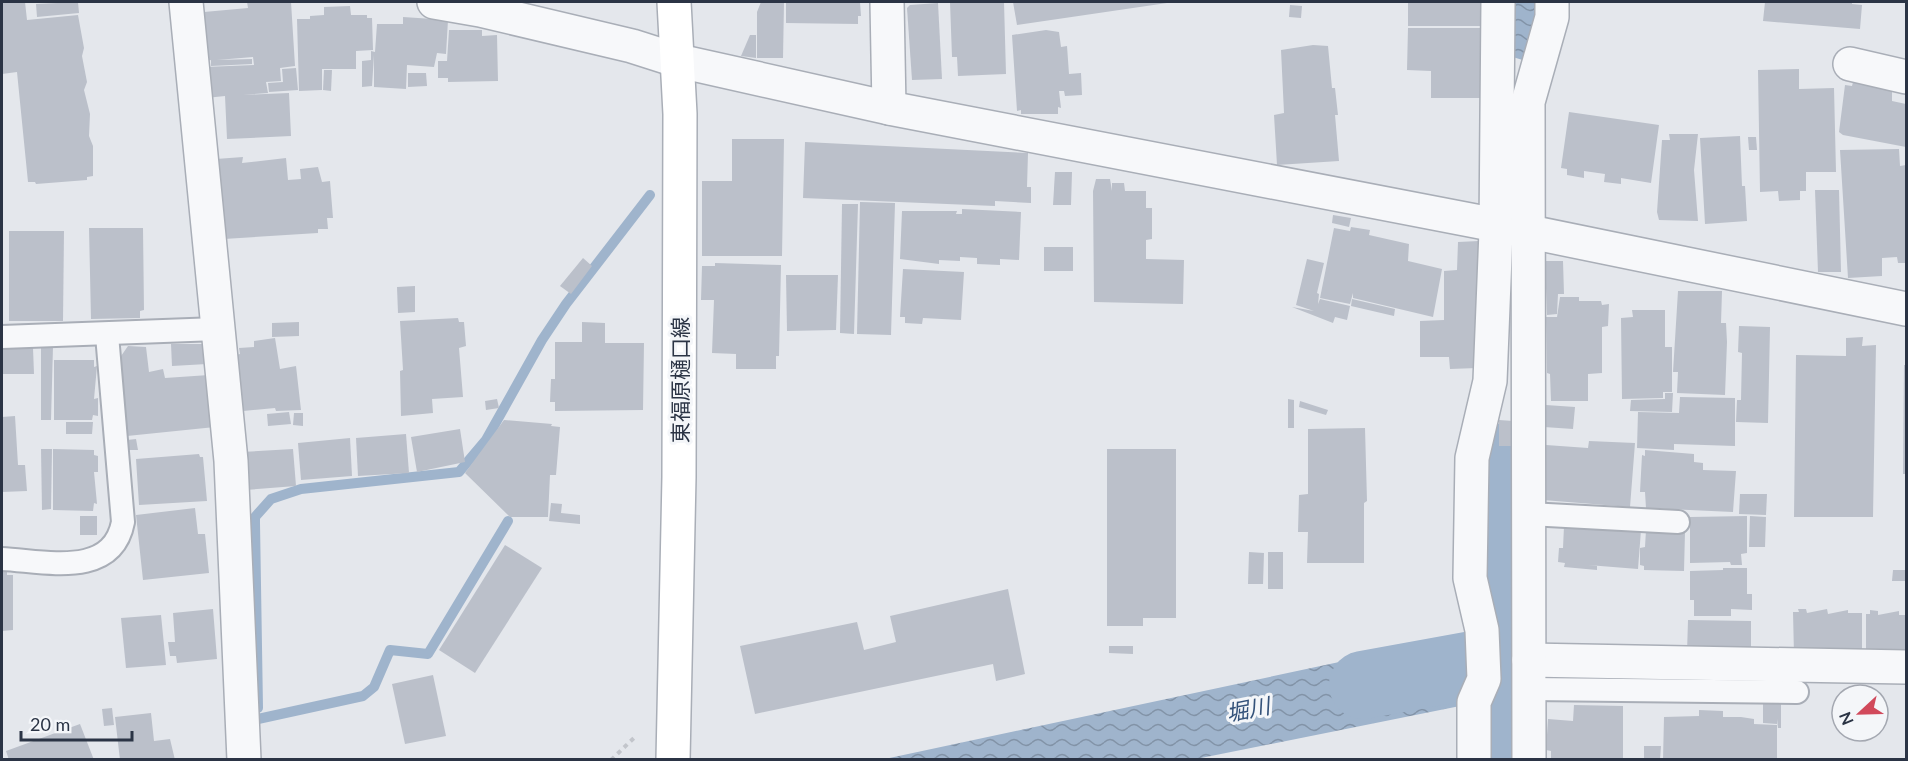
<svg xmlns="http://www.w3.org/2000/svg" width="1908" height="761" font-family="Lato,'Noto Sans JP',sans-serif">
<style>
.water{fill:url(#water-waves)}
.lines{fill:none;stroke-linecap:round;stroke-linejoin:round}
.stream{stroke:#9fb4cc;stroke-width:10}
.river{stroke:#9fb4cc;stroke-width:68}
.building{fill:#bbc0ca}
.lane-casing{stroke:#a9aeb7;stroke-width:26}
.street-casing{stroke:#a9aeb7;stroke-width:36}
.secondary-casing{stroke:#a9aeb7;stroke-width:36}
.path{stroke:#c2c5cb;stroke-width:4;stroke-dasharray:4.5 4.5;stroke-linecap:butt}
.lane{stroke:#f7f8fa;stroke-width:22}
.street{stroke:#f7f8fa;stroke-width:33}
.secondary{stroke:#fff;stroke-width:33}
.labels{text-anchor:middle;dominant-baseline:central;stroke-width:6;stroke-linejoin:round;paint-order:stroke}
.street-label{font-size:21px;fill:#2b3445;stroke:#f4f6f9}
.water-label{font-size:22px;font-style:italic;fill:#34527a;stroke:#f4f6f9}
</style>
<defs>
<pattern id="water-waves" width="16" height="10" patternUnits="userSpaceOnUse" patternTransform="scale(1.5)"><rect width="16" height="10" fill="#9fb4cc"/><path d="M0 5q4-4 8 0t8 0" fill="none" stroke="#8293a7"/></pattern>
</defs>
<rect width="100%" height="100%" fill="#e4e7ec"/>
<g class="water">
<path d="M1513,2H1541L1529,62L1506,55Z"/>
<path d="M1452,638L1460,706L1196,759L880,760Z"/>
</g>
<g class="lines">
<g class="stream">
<path d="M258,708L255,523V517L271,499L301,489L459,472L486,440L542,340L566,304L650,195"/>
<path d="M258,719L363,696L374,687L390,650L428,654L508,521"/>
</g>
<g class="river">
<path d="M1363,685L1506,659"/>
<path d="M1505,760V457"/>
</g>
</g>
<g class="building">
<path d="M2,2H25L27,20L78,15L84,48L82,56L87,82L84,90L90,114L89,136L93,146V176L87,177V180L36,184L35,182H28L17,72L2,74Z"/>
<path d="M78,2L79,13L37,17L36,4Z"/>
<path d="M247,2H291L295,66L280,68L281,81L266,82L268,93L243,95L289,93L291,136L227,139L225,96L206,98L205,67L254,65L253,57L217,60L252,59V64L211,66V60L207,61L204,12L248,8Z"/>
<path d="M761,2H784L783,58H757V12Z"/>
<path d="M786,2H860L861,16H858V24L786,23Z"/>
<path d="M950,2H1004L1006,74L958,76L957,57H952Z"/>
<path d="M1013,2H1167V3L1017,25Z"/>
<rect x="1408" y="2" width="72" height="24"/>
<path d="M1765,2H1852V4L1862,5L1860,29L1763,21Z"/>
<path d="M938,3L942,79L912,80L907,8L910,5Z"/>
<path d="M1290,5L1302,6L1301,18L1289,17Z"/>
<path d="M350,6L351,15H367V18H372L373,50L356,51V69H322V90L299,91L297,19H310V16L324,15V7Z"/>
<path d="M403,17L448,20L446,54L437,53L434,67L407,65L406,89L374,87V55L372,86L362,87V61L371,60V51L375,52L377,24H403Z"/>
<path d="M1408,28H1480V98H1431V71L1407,70Z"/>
<path d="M449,30H482V36L497,35L498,81L448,82V78H438V61H447Z"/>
<path d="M1046,30L1059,32L1061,47L1067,46L1069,74L1081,73L1082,95L1065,96L1064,91H1059L1061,108L1058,107V114H1021V110L1017,111L1012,35Z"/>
<path d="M750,35H756V58L741,56Z"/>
<path d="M1313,45L1328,46L1332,88H1335L1338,115H1335L1339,161L1277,165L1274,115L1284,113L1281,50Z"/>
<path d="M296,68L298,90L269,92L268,83L283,82L282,69Z"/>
<path d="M1799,69V89L1834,88L1836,172H1806V191H1800V200L1779,201L1778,191L1760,192L1758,70Z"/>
<path d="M324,70H332L331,91L323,90Z"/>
<path d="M408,73H426L427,86L408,87Z"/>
<path d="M1853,82L1892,90V101L1906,104V147L1843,135L1839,132L1845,85L1852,86Z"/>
<path d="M1569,112L1659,125L1651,183L1621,178V184L1604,182L1605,174L1584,171V178L1567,175V169L1561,168Z"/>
<path d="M1669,134H1698L1694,170L1698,221L1659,220L1657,212L1662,140H1670Z"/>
<path d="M1740,136L1742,186H1745L1747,221L1705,224L1700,138Z"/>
<path d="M1748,137H1756L1757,150H1749Z"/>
<path d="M732,139H784L782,256H702V181H732Z"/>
<path d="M805,142L1028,153L1027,187H1031V203L995,201V206L803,198Z"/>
<path d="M1899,149L1900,166L1906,165V263H1898L1897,257L1882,258V276L1848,278L1840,150Z"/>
<path d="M243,157L242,163L286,158L288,180L301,179L300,169L318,167L322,182L330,181L333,218H327L328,229H318V233L224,239L216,159Z"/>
<path d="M1055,172H1072L1071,205H1053Z"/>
<path d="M1096,179H1110L1112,191V183H1124L1125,191H1146V208H1152V239L1146,240V259L1184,260L1183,304L1094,302L1093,191Z"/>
<path d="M1815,190H1839L1841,272H1818Z"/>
<path d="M860,202L895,203L891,335L857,334Z"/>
<path d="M842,204H858L854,334L840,333Z"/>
<path d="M962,209L1021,212L1019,260L1000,259V265L977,264V258L960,257V261L939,260V264L900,259L902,211H957L956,214H962Z"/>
<path d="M1333,215L1351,218L1349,227L1332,223Z"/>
<path d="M1351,227L1370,230L1369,235L1409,244L1408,261L1442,269L1433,317L1353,298V293L1350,304L1320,298L1334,228L1350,231Z"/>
<path d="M89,228H143L144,310L140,311V318L91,319Z"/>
<path d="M9,231H64L63,321H9Z"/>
<path d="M1479,241L1480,299L1475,352L1477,368L1450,369L1449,357H1420V321L1444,320V271L1457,270L1458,242Z"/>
<rect x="1044" y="247" width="29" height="24"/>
<path d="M583,258L592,266L571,294L560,286Z"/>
<path d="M1307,259L1324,263L1317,293L1319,294L1318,304L1320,299L1350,306L1347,320L1335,317L1333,323L1292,307L1314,311L1296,305Z"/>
<path d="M1545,261H1563L1564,294H1558L1557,314L1547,315Z"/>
<path d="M715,263L781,265L779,356H776V369H736V354L712,353L714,300H701L702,266H715Z"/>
<path d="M903,269L964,272L961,320L923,318L922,324L905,323V317H900Z"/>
<path d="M786,275H838L836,330L787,331Z"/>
<path d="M415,286V312L398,313L397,287Z"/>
<path d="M1678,291H1722L1721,323H1726L1727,342L1725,395L1677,393L1678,372H1673Z"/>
<path d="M1560,297H1579V301H1601L1602,305L1609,304L1608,326L1602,327V373L1588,374V401H1551L1550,374L1547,373L1546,317H1557Z"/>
<path d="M1352,299L1395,309L1394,316L1351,306Z"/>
<path d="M1632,310H1665V347H1672V392H1663V398L1622,399L1621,318L1633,317Z"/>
<path d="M458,318L459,322H464L466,346L459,348L463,397L432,399L433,413L401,416L400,371L403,370L400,321Z"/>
<path d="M299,322V336L272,337V323Z"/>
<path d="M582,322L605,323V343H644L643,410L555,411V402H550L551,379H555V342H582Z"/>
<path d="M1739,326L1770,327L1768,423L1736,422L1737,400H1741L1742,353L1738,352Z"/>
<path d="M1863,337L1862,346L1876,345L1873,517H1794L1796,355L1846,356V338Z"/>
<path d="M275,338L280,369L296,366L301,410L276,411L275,408L243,411L236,355L240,354L239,348L254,347V341Z"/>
<path d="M171,344H206L207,364L172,366Z"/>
<path d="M41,346H53L51,420H41Z"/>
<path d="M128,346L146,347L149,372L163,369L165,378L209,375L215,427L127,436L119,359Z"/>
<path d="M33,348L34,374H2V349Z"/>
<path d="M54,360H94V367L97,366L94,399L98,398V416L93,415L92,420H54Z"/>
<path d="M1904,365H1906V474H1903Z"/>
<path d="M1665,393H1673L1672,412L1630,411L1631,400L1665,399Z"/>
<path d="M1680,397L1735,398V446L1674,444V450L1637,448L1638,412L1679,413Z"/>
<path d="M497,399L499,408L486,410L485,401Z"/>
<path d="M1288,399L1294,400V428H1288Z"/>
<path d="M1300,401L1328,410L1326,415L1299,407Z"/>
<path d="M1546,405L1575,407L1573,429L1544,427Z"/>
<path d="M289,412L291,424L268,426L267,414Z"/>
<path d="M294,413H303V426L293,425Z"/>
<path d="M15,416L18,465H25L27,491L2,492V417Z"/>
<path d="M504,420L552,424L551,426L560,427L556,475H550L548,517H510L465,473Z"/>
<path d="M1499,420L1513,421L1512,446H1499Z"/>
<path d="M66,422H93L92,434H66Z"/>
<path d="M1365,428L1367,501L1364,503V563H1307L1308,532H1298L1299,495L1308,494V429Z"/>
<path d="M460,429L465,462L417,472L411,437Z"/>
<path d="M406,434L409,473L358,476L356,438Z"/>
<path d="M350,438L352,476L301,480L298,443Z"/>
<path d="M136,439L138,450H128L127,440Z"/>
<path d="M1589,441L1635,443L1630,507L1543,500L1546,445L1588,448Z"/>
<path d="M41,449H52L51,509L42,510Z"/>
<path d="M53,449L94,450V455L98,456V472H94L97,504L94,503L93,511L53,510Z"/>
<path d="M293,449L296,486L245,490L241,452Z"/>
<path d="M1107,449H1176V618H1143V626H1107Z"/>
<path d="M1645,450L1694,454V462L1703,463V470L1736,471L1733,512L1646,508L1645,492H1640L1642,455L1645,456Z"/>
<path d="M199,454L200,457H203L207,501L139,505L136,459Z"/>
<path d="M1740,494H1767L1766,515L1739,514Z"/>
<path d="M551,503L562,504L561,513L580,515V524L549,521Z"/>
<path d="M195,508L198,534H205L209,573L143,580L136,515Z"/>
<rect x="80" y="516" width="17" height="19"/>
<path d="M1747,516V553L1741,554L1742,565H1731L1730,562L1690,563V517Z"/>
<path d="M1750,516L1766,517L1765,547H1749Z"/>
<path d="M1564,526L1641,530L1638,569L1588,565L1597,566V570L1564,567L1565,563L1558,562L1559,548H1563Z"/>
<path d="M1646,530L1685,532L1684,571L1644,570V566L1640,565V548L1645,547Z"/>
<path d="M505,545L542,568L475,673L439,650Z"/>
<path d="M1249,552L1264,553L1263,584H1248Z"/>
<rect x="1268" y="552" width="15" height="37"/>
<path d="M7,567V575H13V630L2,631V568Z"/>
<path d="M1723,568H1747V594H1752V610L1731,609V616H1694V600H1690V571L1723,570Z"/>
<path d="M1893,570H1906V581H1892Z"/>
<path d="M1008,589L1025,674L996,681L993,664L755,714L740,646L857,622L864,650L896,642L890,616Z"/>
<path d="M213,609L217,659L177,663L176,656H170L168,642H175L173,613Z"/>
<path d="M1798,609H1806L1807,613L1827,609L1828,614L1848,610V613H1862V655H1794L1793,612H1799Z"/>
<path d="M1870,610L1878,611V615L1899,611V615H1906V656L1866,657V614H1870Z"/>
<path d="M161,615L166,665L126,668L121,618Z"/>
<path d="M1688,620L1751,621V654L1687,653Z"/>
<path d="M1109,646H1133V654L1109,653Z"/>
<path d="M433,675L446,736L405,744L392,684Z"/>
<path d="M1763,701L1781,702V728H1778L1777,719V724L1763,723Z"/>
<path d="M1574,705L1623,706V760H1551V751L1546,750L1548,719L1573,721Z"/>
<path d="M112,708L114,725L104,726L102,709Z"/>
<path d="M1699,710L1723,711V717H1741L1754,719V724L1777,725V760H1663L1664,717L1699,716Z"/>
<path d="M151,713L154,741L170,739L175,760H120L115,717Z"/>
<path d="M80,724L94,760H9L6,751Z"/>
<path d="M1644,746H1661L1660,760H1644Z"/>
</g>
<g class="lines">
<defs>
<g id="lane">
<path d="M2,337L217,329"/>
<path d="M1529,514L1678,522"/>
<path d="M2,559C45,561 112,579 123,522L107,335"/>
<path d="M1530,689L1797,692"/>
</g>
<g id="street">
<path d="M186,2L231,461L244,760"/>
<path d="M434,2L480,10L632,46L679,61L889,108L1496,225L1906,309"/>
<path d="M887,2L889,108"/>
<path d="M1850,64L1906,77"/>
<path d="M1529,660L1906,667"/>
<path d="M1474,760V702L1484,679L1482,630L1470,578L1472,458L1490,381L1496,231L1498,2"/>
<path d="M1529,760L1528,102L1552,17V2"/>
</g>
<path id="secondary" d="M673,760L679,477L680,114L674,2"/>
</defs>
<use href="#lane" class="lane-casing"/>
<use href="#street" class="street-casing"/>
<use href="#secondary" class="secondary-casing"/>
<path class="path" d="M611,760L636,736"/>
<use href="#lane" class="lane"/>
<use href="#street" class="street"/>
<use href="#secondary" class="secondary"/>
</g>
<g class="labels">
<g class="street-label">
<text transform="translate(679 380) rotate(-90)">東福原樋口線</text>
</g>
<g class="water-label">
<text transform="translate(1248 709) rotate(-11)">堀川</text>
</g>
</g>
<rect width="1908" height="761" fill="none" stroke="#2b3445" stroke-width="6"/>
<g transform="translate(1860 713) rotate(248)"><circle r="28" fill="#f4f6f9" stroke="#a4a8b1" stroke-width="1.5"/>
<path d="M0-4.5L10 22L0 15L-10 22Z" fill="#d1495b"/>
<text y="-9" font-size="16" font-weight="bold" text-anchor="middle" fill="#2b3445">N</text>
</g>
<path d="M21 731v9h111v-9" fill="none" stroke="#2b3445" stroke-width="3"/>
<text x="30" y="731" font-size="18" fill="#2b3445" stroke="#f4f6f9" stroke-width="4.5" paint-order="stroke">20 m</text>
</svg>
